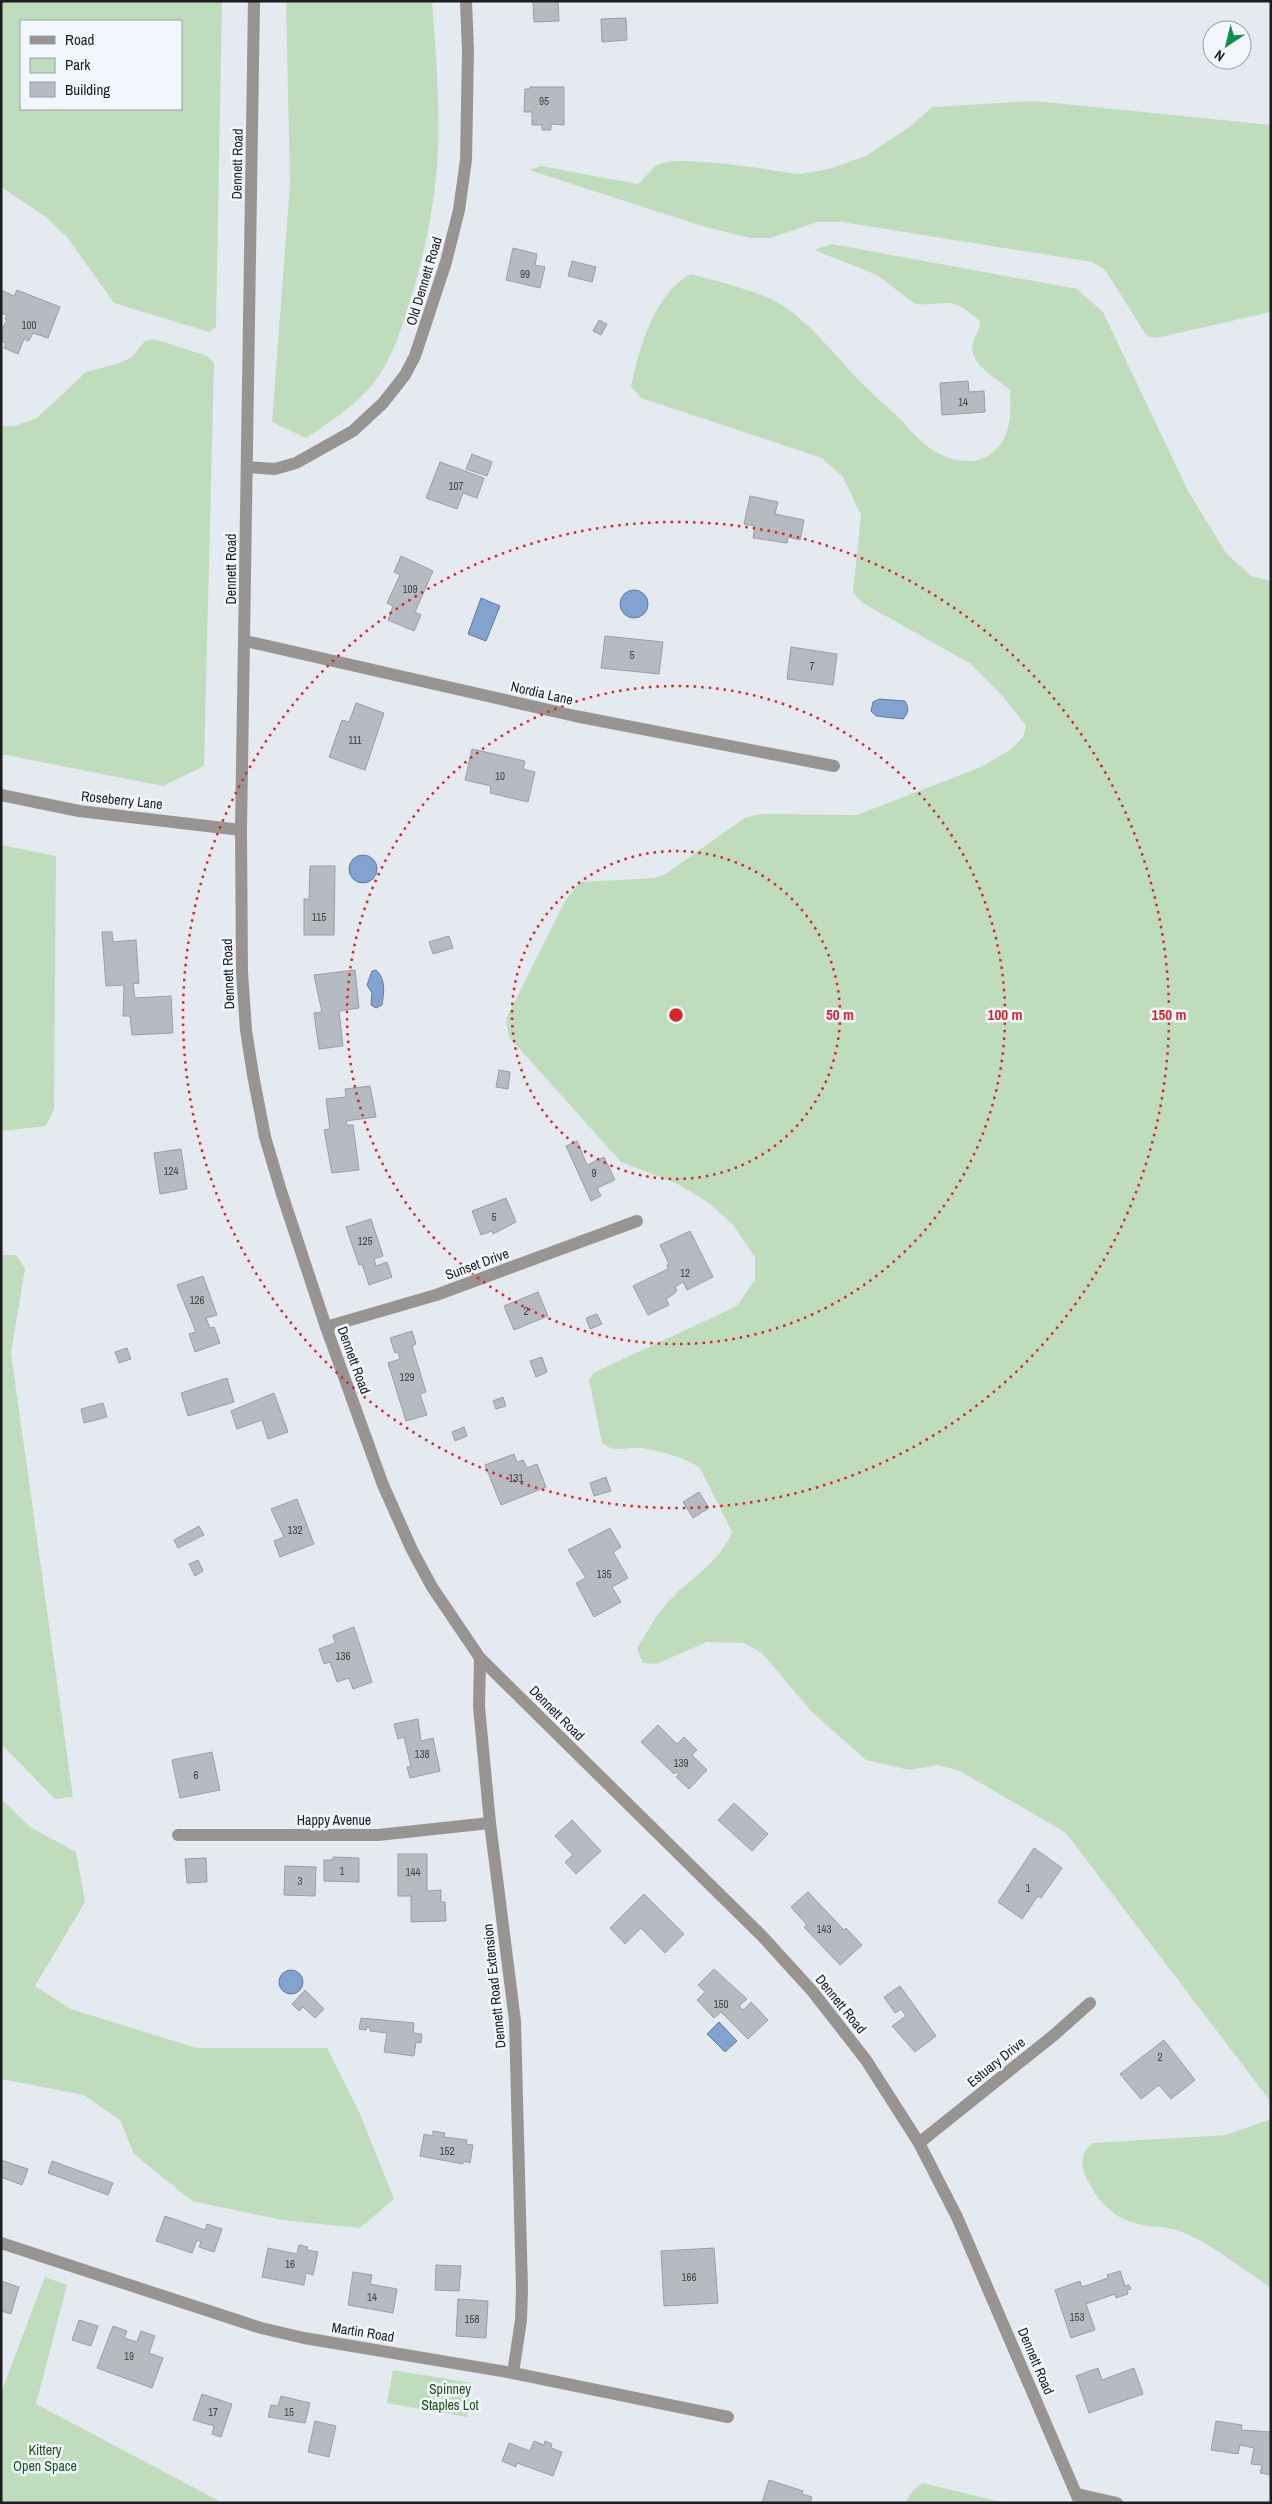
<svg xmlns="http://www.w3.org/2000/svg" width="1272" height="2504" font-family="'Archivo Narrow',sans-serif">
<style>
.green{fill:#bfddbd;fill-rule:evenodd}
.water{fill:#82a3d0;stroke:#637b9b}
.building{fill:#b6bac1;stroke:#9b9fa5}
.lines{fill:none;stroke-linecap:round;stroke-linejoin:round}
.minor{stroke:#989492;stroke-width:12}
.tertiary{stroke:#989492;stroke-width:12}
.ring{fill:none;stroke:#d62828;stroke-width:2.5;stroke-dasharray:2.5 5}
.labels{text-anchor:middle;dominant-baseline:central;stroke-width:5;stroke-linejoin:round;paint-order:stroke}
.number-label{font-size:11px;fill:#424448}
.street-label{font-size:14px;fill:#1c1d20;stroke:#f2f7fe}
.park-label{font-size:14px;fill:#1a541c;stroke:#f2f7fe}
.centre{fill:#d62828;stroke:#f2f7fe;stroke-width:2.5}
.ring-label{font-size:15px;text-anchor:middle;font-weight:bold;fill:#d62828;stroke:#f2f7fe;stroke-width:5;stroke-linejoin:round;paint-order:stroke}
</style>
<rect width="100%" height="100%" fill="#e5e9f0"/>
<g class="green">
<path d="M1,1H222L216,327L209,332L114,303L68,238L45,216L1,187ZM21,21H181V109H21Z"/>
<path d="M286,1H432C436,56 441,112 437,167C433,214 423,260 409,304C400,333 391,362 371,386C354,407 329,422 306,438L272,422L290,184Z"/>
<path d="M1035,101L1271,125V312L1156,338L1147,336L1105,270L1092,262L842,222H817L770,238H750L702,226L529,170L541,166L638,184C645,179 651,169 657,165C675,153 774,171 799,174L829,169L866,156L912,125L932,107Z"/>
<path d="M831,244L1077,289L1103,312L1188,491L1226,553L1251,576L1271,581V2102L1066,1833L960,1771L938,1765L909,1770L866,1760L812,1712L762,1653L744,1643L707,1642L656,1664L643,1663L637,1649C647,1631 658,1612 672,1598C692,1577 721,1561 732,1532L700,1468C687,1458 657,1450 640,1448C624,1446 616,1454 602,1443L589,1380L593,1373L737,1306L755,1280V1257L733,1225L709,1203L678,1184L621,1162L509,1037L506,1019L565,901L580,882L654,878L664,875L745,818L760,814L857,815L981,767L1010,750L1023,737L1026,726L1002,695L971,664L861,602L853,592L861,515L843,477L822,458L641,398L631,386C640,347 654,293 691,274C718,282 766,292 788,309C812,327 831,350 852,373C867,389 883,403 899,418C911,431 925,448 942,455C957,462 976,464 989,455C1012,440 1011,414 1010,390C998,379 967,364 973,343C975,335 981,329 980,321C950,294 950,306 915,304L877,275L814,250Z"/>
<path d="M154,339L207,356L214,363L204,766L163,786L1,754V426H14L37,418L86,372L120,363L132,357L145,341Z"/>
<path d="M1,845L56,856L54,1109L46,1126L1,1131Z"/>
<path d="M1,1255H16L25,1268L11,1353L73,1797L55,1799L1,1744Z"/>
<path d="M1,1799L30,1827L76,1852L85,1902L35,1986L71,2009L196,2048H327L359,2112L394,2199L360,2228L282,2220L192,2201L134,2154L120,2120L84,2095L1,2079Z"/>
<path d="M1271,2119V2288C1244,2270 1216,2247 1187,2234C1175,2228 1162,2227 1149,2226C1117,2222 1100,2206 1086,2177C1080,2164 1081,2152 1093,2143L1226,2135Z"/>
<path d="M45,2277L67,2285L36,2404L223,2503H1V2393Z"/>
<path d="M393,2370L472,2383L467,2417L387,2403Z"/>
<path d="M922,2483L1006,2503H905L912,2492Z"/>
</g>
<g class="water">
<circle cx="634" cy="604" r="14"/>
<path d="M481,598L500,606L486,641L468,634Z"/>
<path d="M879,699L905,701C909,708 909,713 903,719L876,716L871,711L873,702Z"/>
<circle cx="363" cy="869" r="14"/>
<path d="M376,970C386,979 384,993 382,1005L376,1008L371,1005L372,993L367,985L372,971Z"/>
<circle cx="291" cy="1982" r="12"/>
<path d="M719,2022L737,2041L725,2052L707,2034Z"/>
</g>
<g class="building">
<path d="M533,1H558L559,21L534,22Z"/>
<path d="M626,18L627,40L602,42L601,19Z"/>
<path d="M530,87H564V125L551,124V130H542V125H532V112H524L525,89H530Z"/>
<path d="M513,248L537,254L535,265L545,267L540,288L506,280Z"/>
<path d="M572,261L596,267L592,282L568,276Z"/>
<path d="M1,290L14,296L17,290L60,307L48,338L33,333L29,341L24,339L18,354L4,348L6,343L1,341V331L7,320L5,319L7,315L1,313Z"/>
<path d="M599,320L607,324L601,335L593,331Z"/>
<path d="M968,381L969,392L984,391L985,412L942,415L940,383Z"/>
<path d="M472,454L492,462L487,476L466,469Z"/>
<path d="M440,462L484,478L477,498L463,493L457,509L426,498Z"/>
<path d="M750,496L778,502L775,514L804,520L800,540L788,537L787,543L753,538L755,526L744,524Z"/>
<path d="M401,556L433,571L415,612L421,615L414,631L388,620L393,606L387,603L400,575L394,572Z"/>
<path d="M605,636L663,642L659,674L601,668Z"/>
<path d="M791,647L837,654L833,685L787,679Z"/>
<path d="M356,703L384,713L365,770L329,757L342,720L349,722Z"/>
<path d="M472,749L525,761L523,769L535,772L528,802L490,793L491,786L465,780Z"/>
<path d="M310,866H335L334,935H304V899H309Z"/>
<path d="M102,932H112L113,942L136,940L139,983L133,984L135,998L171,996L173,1033L132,1035L130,1016H123L124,985L106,986Z"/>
<path d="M449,936L453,948L433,954L429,942Z"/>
<path d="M355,970L359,1008L339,1011L343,1046L319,1049L314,1013L322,1012L314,975Z"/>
<path d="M499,1070L510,1072L508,1089L496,1087Z"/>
<path d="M370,1086L376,1117L346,1121L347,1125H353L359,1170L332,1173L324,1130L330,1129L326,1099L346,1097L345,1089Z"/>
<path d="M577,1141L587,1165L604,1157L615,1180L597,1188L601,1196L591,1201L566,1146Z"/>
<path d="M181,1149L187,1189L160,1194L154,1153Z"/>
<path d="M506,1198L516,1222L493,1234L492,1231L481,1235L472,1211Z"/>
<path d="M371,1219L383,1256L374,1259L376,1266L387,1262L392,1277L369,1285L362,1264L359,1265L346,1227Z"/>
<path d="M690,1231L713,1277L687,1290L683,1282L675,1287L677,1290L674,1294L666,1299L669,1305L648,1315L633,1286L668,1269L667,1265L669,1264L660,1245Z"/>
<path d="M203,1276L217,1315L206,1318L210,1328L214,1327L220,1343L195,1352L189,1334L196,1332L177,1285Z"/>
<path d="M538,1292L548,1316L514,1330L504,1306Z"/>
<path d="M597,1314L602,1324L590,1329L586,1318Z"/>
<path d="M412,1331L416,1344L412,1346L426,1392L420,1394L427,1415L406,1421L388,1363L400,1359L398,1352L395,1353L390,1338Z"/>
<path d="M127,1348L131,1359L119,1363L115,1352Z"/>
<path d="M542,1357L547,1372L536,1377L530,1361Z"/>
<path d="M227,1378L234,1402L188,1416L181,1393Z"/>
<path d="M274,1393L288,1432L268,1439L262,1420L237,1429L231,1411Z"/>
<path d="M503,1397L506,1406L496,1409L493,1401Z"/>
<path d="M103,1403L107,1417L84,1423L81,1409Z"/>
<path d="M464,1427L467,1436L455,1441L452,1432Z"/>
<path d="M514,1454L517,1462L523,1460L527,1468L537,1464L546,1487L501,1505L485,1465Z"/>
<path d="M606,1477L611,1491L594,1496L590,1483Z"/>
<path d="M699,1492L709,1508L693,1518L683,1502Z"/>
<path d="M297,1499L314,1544L280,1557L274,1541L284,1537L271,1509Z"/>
<path d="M199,1526L204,1535L178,1548L174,1540Z"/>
<path d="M610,1528L621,1547L613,1552L628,1578L612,1587L621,1602L594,1617L576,1583L586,1578L568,1550Z"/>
<path d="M198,1560L203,1571L195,1576L189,1564Z"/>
<path d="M354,1627L372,1682L353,1689L349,1678L337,1682L330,1662L324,1664L319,1649L335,1643L333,1635Z"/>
<path d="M418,1719L421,1741L433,1738L440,1771L410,1778L407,1767H411L404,1737L398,1739L394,1724Z"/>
<path d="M658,1725L677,1744L684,1737L697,1750L692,1755L707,1770L689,1789L676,1777L679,1774L676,1772L674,1774L641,1742Z"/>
<path d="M212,1752L220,1790L180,1798L172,1760Z"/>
<path d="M734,1803L768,1834L752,1851L718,1820Z"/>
<path d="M572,1820L601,1851L576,1874L565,1862L573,1855L555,1836Z"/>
<path d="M1034,1848L1062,1868L1041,1898L1038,1896L1022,1919L998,1902Z"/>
<path d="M398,1854H427V1891L441,1890V1902H445L446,1921L411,1922V1896H398Z"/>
<path d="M333,1857L359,1858V1882L324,1881V1860H333Z"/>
<path d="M206,1858L207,1882L187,1883L185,1859Z"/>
<path d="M285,1866L316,1867L315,1896L284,1895Z"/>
<path d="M808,1892L844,1930L846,1928L862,1945L840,1965L804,1927L807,1925L791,1907Z"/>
<path d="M644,1894L684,1934L665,1953L641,1928L625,1944L610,1928Z"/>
<path d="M714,1969L747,1999L739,2006L743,2010L751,2002L768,2020L748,2039L721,2012L714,2018L697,2000L705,1992L698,1985Z"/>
<path d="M900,1986L936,2036L915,2052L892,2026L906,2016L901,2009L895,2013L884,1997Z"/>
<path d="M305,1990L324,2009L315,2018L303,2007L299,2011L292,2004Z"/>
<path d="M361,2018L414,2023L413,2033L422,2034L421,2043L416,2042L414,2056L384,2052L387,2033L370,2031V2028L367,2027L366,2030L359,2029Z"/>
<path d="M1164,2040L1195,2080L1171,2099L1159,2085L1141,2099L1120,2074Z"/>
<path d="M433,2131L445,2133L444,2137L467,2140L466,2144L473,2145L470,2163L463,2161V2164L420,2156L424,2134L433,2136Z"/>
<path d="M1,2160L28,2169L22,2185L1,2177Z"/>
<path d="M52,2161L113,2183L108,2195L48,2173Z"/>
<path d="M165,2216L205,2230L207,2224L222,2229L214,2252L199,2247L201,2242L197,2240L192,2253L156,2241Z"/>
<path d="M299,2245L308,2247L307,2250L318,2252L313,2275L306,2273L304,2285L262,2277L268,2248L297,2254Z"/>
<path d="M714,2248L718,2303L664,2306L661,2251Z"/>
<path d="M436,2265L461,2266L459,2291L435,2290Z"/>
<path d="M1120,2271L1125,2286L1129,2285L1131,2289L1127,2290L1128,2294L1116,2298L1115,2294L1086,2304L1095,2330L1071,2338L1055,2290L1080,2281L1082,2287L1108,2278L1107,2275Z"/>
<path d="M353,2272L372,2275L370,2284L397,2289L393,2313L348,2305Z"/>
<path d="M1,2281L19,2287L11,2314L1,2311Z"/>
<path d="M458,2299L488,2301L486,2338L456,2336Z"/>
<path d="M79,2320L98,2326L91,2346L72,2340Z"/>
<path d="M113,2326L127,2331L124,2338L137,2342L141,2331L155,2336L149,2353L163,2358L152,2388L97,2368Z"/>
<path d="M1098,2368L1102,2380L1134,2368L1143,2394L1089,2413L1076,2376Z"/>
<path d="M202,2394L232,2404L221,2437L212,2434L214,2426L193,2420Z"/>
<path d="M281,2396L310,2403L305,2423L268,2417L271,2405L278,2406Z"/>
<path d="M315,2421L336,2426L329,2457L308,2452Z"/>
<path d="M1216,2421L1242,2425L1241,2430L1271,2432V2475L1260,2473L1262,2465L1251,2464L1254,2448L1240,2445L1238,2454L1211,2450Z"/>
<path d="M534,2441L544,2445L545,2441L552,2444L551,2448L562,2452L553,2476L517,2463L516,2467L502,2461L509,2443L530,2451Z"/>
<path d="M769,2480L803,2491L802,2494L812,2497L810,2503H762Z"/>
</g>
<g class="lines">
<g class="minor">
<path d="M247,467L275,469L296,463L353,431L383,403L405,375L415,356L446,262L459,210L466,160L468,51L466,1"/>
<path d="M246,641L575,716L834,766"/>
<path d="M1,795L79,811L241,830"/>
<path d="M326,1327L436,1295L637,1221"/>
<path d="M480,1658L479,1707L490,1823L515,2021L522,2290L521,2320L513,2373"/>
<path d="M178,1835H378L490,1823"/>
<path d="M919,2143L1054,2035L1090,2003"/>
<path d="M1,2243L261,2328L304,2338L513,2373L728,2417"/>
<path d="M1077,2494L1117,2503"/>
</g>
<path class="tertiary" d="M254,1L241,830L242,972L246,1030L253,1075L265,1137L281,1191L326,1327L383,1485L412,1550L432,1587L480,1658L763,1937L813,1992L866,2060L919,2143L957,2217L1080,2503"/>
</g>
<g class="ring">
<circle cx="676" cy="1015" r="164"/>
<circle cx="676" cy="1015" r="329"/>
<circle cx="676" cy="1015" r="493"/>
</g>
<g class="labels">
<g class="number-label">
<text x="544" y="101">95</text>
<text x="525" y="274">99</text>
<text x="29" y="325">100</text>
<text x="963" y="402">14</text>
<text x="456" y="486">107</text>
<text x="410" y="589">109</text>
<text x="632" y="655">5</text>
<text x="812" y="666">7</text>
<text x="355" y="740">111</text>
<text x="500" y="776">10</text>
<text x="319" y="917">115</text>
<text x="171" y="1171">124</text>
<text x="594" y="1173">9</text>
<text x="494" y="1217">5</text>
<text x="365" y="1241">125</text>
<text x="685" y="1273">12</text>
<text x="197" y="1300">126</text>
<text x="526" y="1311">2</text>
<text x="407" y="1377">129</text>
<text x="516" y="1478">131</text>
<text x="295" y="1530">132</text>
<text x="604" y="1574">135</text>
<text x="343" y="1656">136</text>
<text x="422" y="1754">138</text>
<text x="681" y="1763">139</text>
<text x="196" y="1775">6</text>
<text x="342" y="1871">1</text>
<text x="413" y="1872">144</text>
<text x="300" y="1881">3</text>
<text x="1028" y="1888">1</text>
<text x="824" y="1929">143</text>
<text x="721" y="2004">150</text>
<text x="1160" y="2057">2</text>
<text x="447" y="2151">152</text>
<text x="290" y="2264">16</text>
<text x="689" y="2277">166</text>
<text x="372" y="2297">14</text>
<text x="1077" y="2317">153</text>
<text x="472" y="2319">158</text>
<text x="129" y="2356">19</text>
<text x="213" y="2412">17</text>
<text x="289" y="2412">15</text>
</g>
<g class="street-label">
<text transform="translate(237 164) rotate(-89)">Dennett Road</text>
<text transform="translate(424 281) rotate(-73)">Old Dennett Road</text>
<text transform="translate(231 569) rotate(-90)">Dennett Road</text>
<text transform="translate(542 693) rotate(13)">Nordia Lane</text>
<text transform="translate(122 800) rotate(6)">Roseberry Lane</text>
<text transform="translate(228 974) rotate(-92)">Dennett Road</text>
<text transform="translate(477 1264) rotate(-20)">Sunset Drive</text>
<text transform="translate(354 1360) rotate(70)">Dennett Road</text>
<text transform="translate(557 1713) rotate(45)">Dennett Road</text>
<text x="334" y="1820">Happy Avenue</text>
<text transform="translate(494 1986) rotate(-96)">Dennett Road Extension</text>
<text transform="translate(841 2004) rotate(51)">Dennett Road</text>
<text transform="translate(996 2062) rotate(-39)">Estuary Drive</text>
<text transform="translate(363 2332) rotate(9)">Martin Road</text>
<text transform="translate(1036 2361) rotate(67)">Dennett Road</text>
</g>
<g class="park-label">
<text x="450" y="2389">Spinney<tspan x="450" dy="16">Staples Lot</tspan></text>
<text x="45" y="2450">Kittery<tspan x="45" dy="16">Open Space</tspan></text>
</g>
</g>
<circle cx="676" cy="1015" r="8" class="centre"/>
<g class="ring-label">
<text x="840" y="1020">50 m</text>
<text x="1005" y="1020">100 m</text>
<text x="1169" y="1020">150 m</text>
</g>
<rect width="1272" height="2504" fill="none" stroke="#1c1d20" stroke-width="5"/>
<rect x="20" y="20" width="162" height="90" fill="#f2f7fe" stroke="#9ca0a5"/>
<rect x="30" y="36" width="25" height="8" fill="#989492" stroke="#9ca0a5"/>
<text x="65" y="45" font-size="15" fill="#1c1d20">Road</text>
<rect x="30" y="58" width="25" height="15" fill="#bfddbd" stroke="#9ca0a5"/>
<text x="65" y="70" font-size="15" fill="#1c1d20">Park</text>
<rect x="30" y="82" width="25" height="15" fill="#b6bac1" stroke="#9ca0a5"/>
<text x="65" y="95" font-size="15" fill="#1c1d20">Building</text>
<g transform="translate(1227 45) rotate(215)"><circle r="24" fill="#f2f7fe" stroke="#9ca0a5"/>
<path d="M0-4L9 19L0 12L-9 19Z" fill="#0e8f4c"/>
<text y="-8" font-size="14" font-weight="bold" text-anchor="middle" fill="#1c1d20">N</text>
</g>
</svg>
